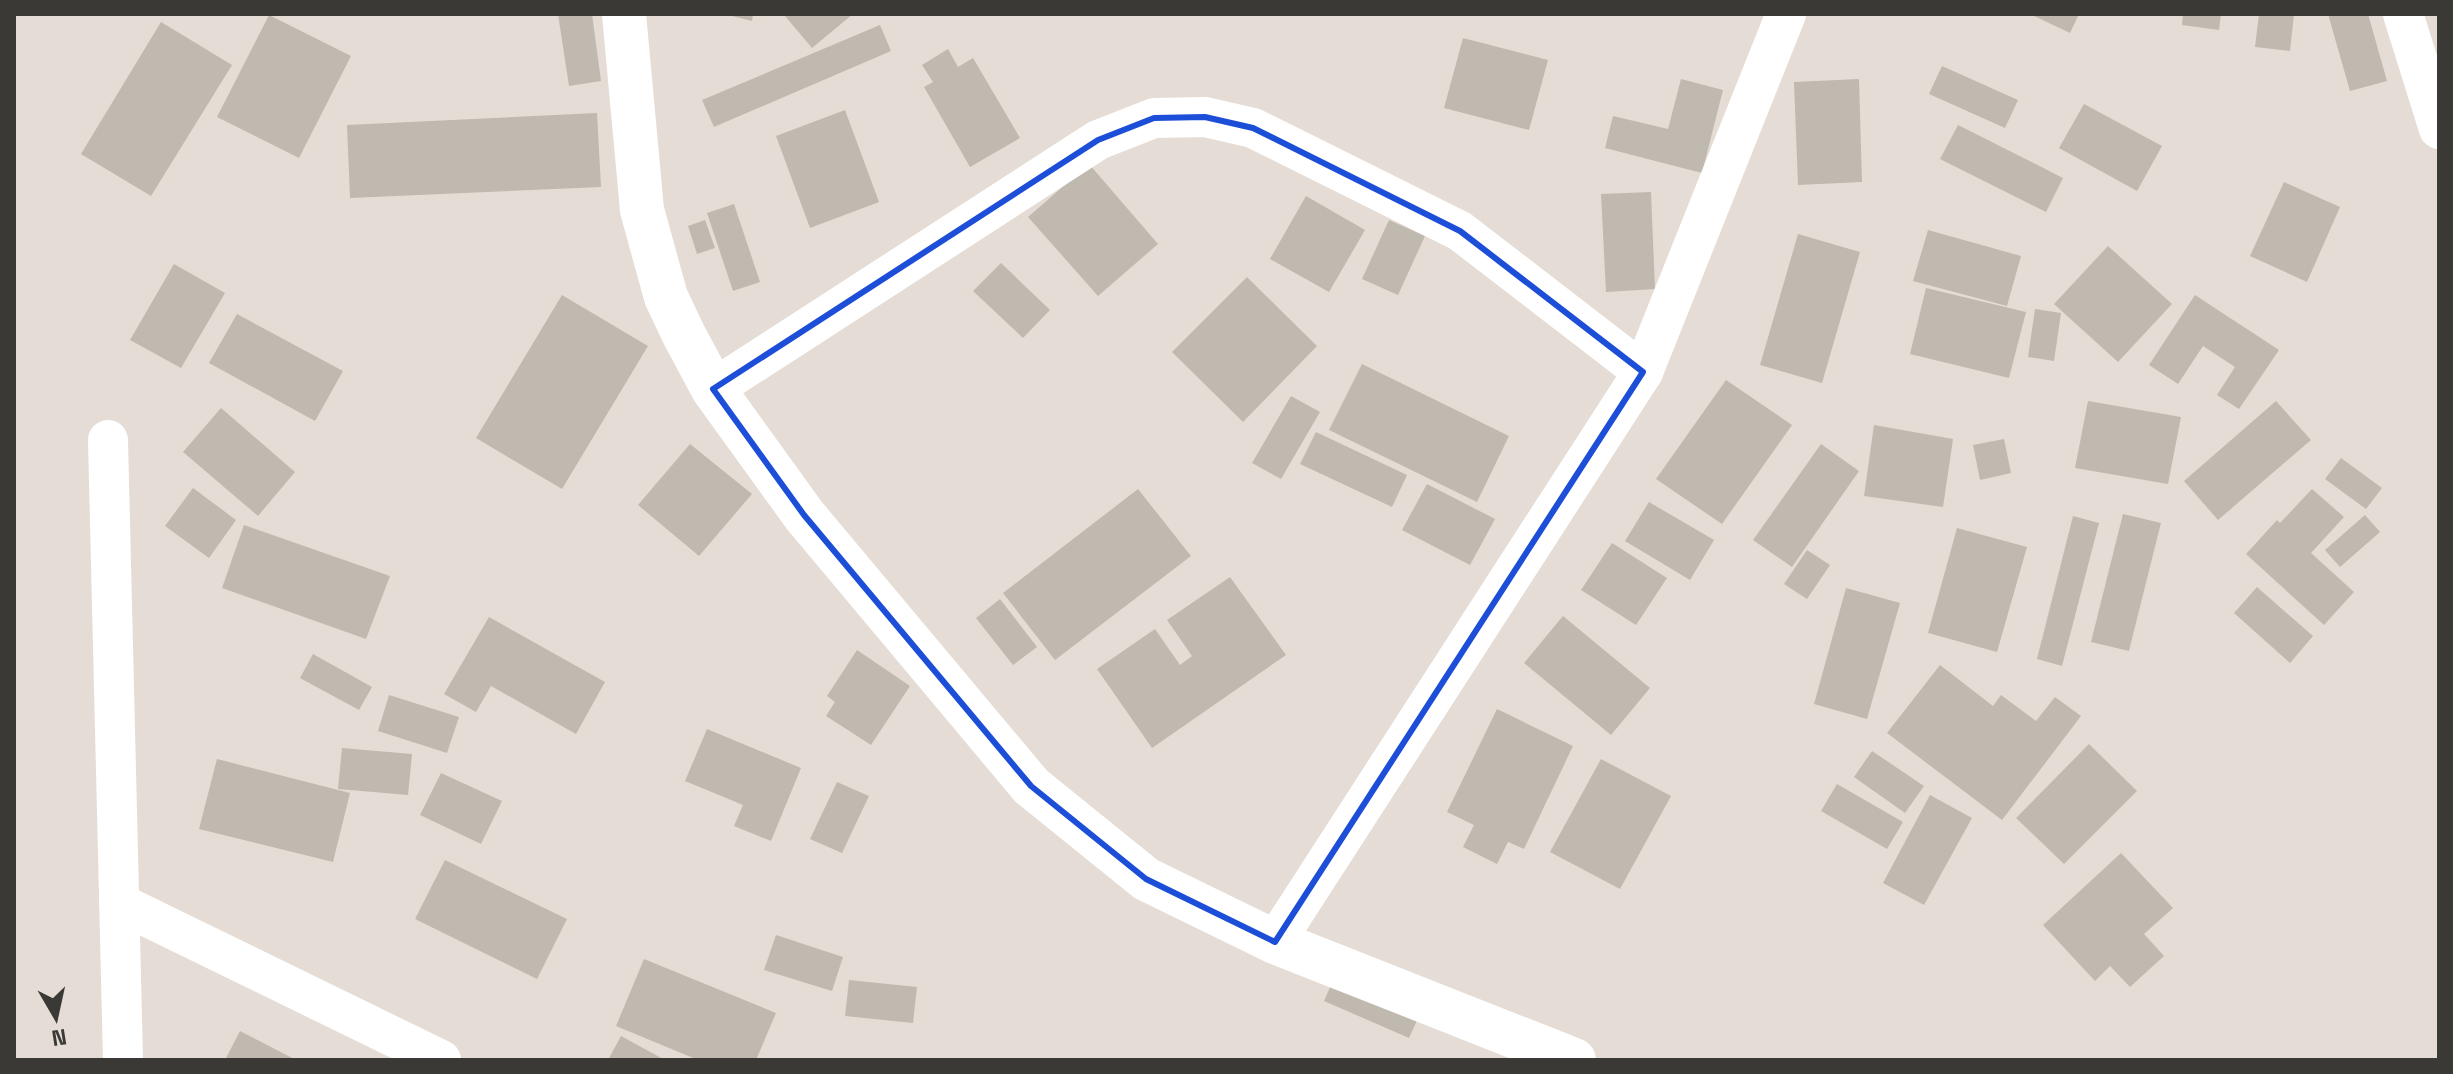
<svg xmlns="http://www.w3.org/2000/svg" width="2453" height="1074" font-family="'Space Grotesk',sans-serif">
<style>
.building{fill:#c0b9b0}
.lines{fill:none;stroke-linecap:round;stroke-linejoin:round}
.street{stroke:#fff;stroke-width:40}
.secondary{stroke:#fff;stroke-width:44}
.marked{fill:none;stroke:#1d4ed8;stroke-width:6;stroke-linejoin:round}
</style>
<rect width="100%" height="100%" fill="#e5ddd5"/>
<g class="building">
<path d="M558,14H592L601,81L569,86Z"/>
<path d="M724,14H753L752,21Z"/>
<path d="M787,14H853L812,48L785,16Z"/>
<path d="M2030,14H2079L2070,33Z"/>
<path d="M2183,14H2221L2219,30L2182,25Z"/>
<path d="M2259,14H2294L2290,51L2255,47Z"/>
<path d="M2328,14H2368L2387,81L2350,91Z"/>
<path d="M269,15L351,56L299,158L217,117Z"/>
<path d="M161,22L232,65L151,196L81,154Z"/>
<path d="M880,25L891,51L714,127L702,100Z"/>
<path d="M1463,38L1548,60L1529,130L1444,108Z"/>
<path d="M948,49L958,67L973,58L1020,138L970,167L924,87L933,82L922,65Z"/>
<path d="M1942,66L2018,100L2005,128L1929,94Z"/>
<path d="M1681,79L1723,90L1702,173L1605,148L1613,116L1668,129Z"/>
<path d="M1859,79L1862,182L1798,185L1794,82Z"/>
<path d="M2084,104L2162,146L2137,191L2059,148Z"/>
<path d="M845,110L879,202L810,228L776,136Z"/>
<path d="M597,113L601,187L350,198L347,125Z"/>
<path d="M1958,125L2063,178L2046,212L1940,159Z"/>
<path d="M1089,164L1158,244L1098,296L1028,217Z"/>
<path d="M2284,182L2340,207L2307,282L2250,256Z"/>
<path d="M1651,192L1655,289L1606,292L1601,194Z"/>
<path d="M1306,196L1365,230L1329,292L1270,259Z"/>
<path d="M734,204L760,282L733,291L707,213Z"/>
<path d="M705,220L715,248L697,254L688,226Z"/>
<path d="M1389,220L1425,236L1398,295L1362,279Z"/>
<path d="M1928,230L2021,256L2007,306L1913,281Z"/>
<path d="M1798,234L1860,252L1822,383L1760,365Z"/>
<path d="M2108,246L2172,304L2118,362L2054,304Z"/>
<path d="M1001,263L1050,310L1023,338L973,291Z"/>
<path d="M174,264L225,293L181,368L130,340Z"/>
<path d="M1247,277L1317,346L1243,422L1172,352Z"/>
<path d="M1926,288L2026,312L2009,378L1910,354Z"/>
<path d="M562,295L648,346L562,489L476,438Z"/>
<path d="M2195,295L2279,350L2239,409L2217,395L2235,367L2203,346L2178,384L2149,365Z"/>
<path d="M2035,309L2061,313L2054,361L2028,357Z"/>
<path d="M237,314L343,371L315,421L209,363Z"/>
<path d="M1362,364L1509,436L1477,502L1329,430Z"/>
<path d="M1726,380L1792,425L1722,524L1656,479Z"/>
<path d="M1291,396L1320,412L1281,479L1252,463Z"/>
<path d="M2088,401L2181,417L2168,484L2075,468Z"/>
<path d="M2276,401L2311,440L2218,520L2184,481Z"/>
<path d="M221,408L295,472L258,516L183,452Z"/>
<path d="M1874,425L1953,439L1943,507L1864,496Z"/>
<path d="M1316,432L1407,475L1392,507L1300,464Z"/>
<path d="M2004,439L2011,473L1980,480L1973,445Z"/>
<path d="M690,444L752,494L699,556L638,505Z"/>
<path d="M1821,444L1859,471L1792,567L1753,540Z"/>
<path d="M2341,458L2382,488L2366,509L2325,479Z"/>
<path d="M1427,484L1495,519L1470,565L1402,530Z"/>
<path d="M193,488L236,520L209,558L165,526Z"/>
<path d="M1138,489L1191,556L1055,660L1003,593Z"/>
<path d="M2312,489L2344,517L2311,553L2354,592L2324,625L2246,554L2277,520L2280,523Z"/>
<path d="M1649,502L1714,540L1690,580L1625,541Z"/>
<path d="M2123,514L2161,523L2129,651L2091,642Z"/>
<path d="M2365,515L2380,532L2340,567L2325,550Z"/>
<path d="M2073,516L2099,523L2062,666L2037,659Z"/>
<path d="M244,525L390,576L366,639L222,588Z"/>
<path d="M1957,528L2027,547L1997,652L1928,633Z"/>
<path d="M1612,543L1667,578L1636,625L1581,590Z"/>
<path d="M1807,550L1830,565L1807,599L1784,584Z"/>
<path d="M1230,577L1286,655L1152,748L1097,669L1155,629L1180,665L1192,656L1167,620Z"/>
<path d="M2257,587L2313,636L2290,663L2234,613Z"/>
<path d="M1846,588L1900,603L1867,719L1814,704Z"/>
<path d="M1000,599L1037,647L1013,665L976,618Z"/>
<path d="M1563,616L1650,688L1611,735L1524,663Z"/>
<path d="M489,617L605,682L576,734L491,686L476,712L444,694Z"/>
<path d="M857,650L910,686L871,745L826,716L835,702L827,696Z"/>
<path d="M313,654L372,687L359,710L300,678Z"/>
<path d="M1940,665L1993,706L2001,695L2036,721L2055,697L2081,716L2002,820L1887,733Z"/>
<path d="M389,695L459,717L447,753L378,731Z"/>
<path d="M1497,709L1573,746L1524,849L1508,842L1497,864L1463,847L1474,825L1447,812Z"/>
<path d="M707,729L801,768L771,841L734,826L743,805L685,781Z"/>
<path d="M2089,744L2137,791L2064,864L2016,818Z"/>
<path d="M342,748L412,754L408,795L338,789Z"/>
<path d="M1872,751L1924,786L1905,813L1854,777Z"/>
<path d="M217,759L350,793L333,862L199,829Z"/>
<path d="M1601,759L1671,796L1620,889L1550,852Z"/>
<path d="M441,773L502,801L481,844L420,815Z"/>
<path d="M837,782L869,796L842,853L810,839Z"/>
<path d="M1837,784L1903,822L1887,849L1821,811Z"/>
<path d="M1930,795L1972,818L1924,905L1883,883Z"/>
<path d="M2121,853L2173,908L2144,934L2164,956L2130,987L2110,966L2095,981L2043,925Z"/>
<path d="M445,860L567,919L537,979L415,919Z"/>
<path d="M776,935L843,957L832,991L764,970Z"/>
<path d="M644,959L776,1013L756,1060H698L616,1026Z"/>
<path d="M1335,976L1420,1014L1409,1038L1324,1001Z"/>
<path d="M849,980L917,987L913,1023L845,1016Z"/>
<path d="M240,1031L296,1060H225Z"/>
<path d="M621,1036L665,1060H608Z"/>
</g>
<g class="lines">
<g class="street">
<path d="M2403,14L2439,129"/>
<path d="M713,389L1098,140L1154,118L1205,117L1253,128L1460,231L1643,372"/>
<path d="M108,440L123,1060"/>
<path d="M119,903L441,1060"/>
<path d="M1275,942L1643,372L1786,14"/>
</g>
<path class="secondary" d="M624,14L642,210L666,297L684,335L713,389L804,515L1031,786L1146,879L1275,942L1574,1060"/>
</g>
<path class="marked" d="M1205,117L1253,128L1460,231L1643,372L1275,942L1146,879L1031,786L804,515L713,389L1098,140L1154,118Z"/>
<rect width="2453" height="1074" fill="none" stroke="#3b3935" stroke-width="32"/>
<g transform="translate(56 1018) rotate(171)" stroke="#e5ddd5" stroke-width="6" paint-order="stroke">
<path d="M0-6L14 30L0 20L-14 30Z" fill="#3b3935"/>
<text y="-12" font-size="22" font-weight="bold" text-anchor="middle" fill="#3b3935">N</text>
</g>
</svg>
